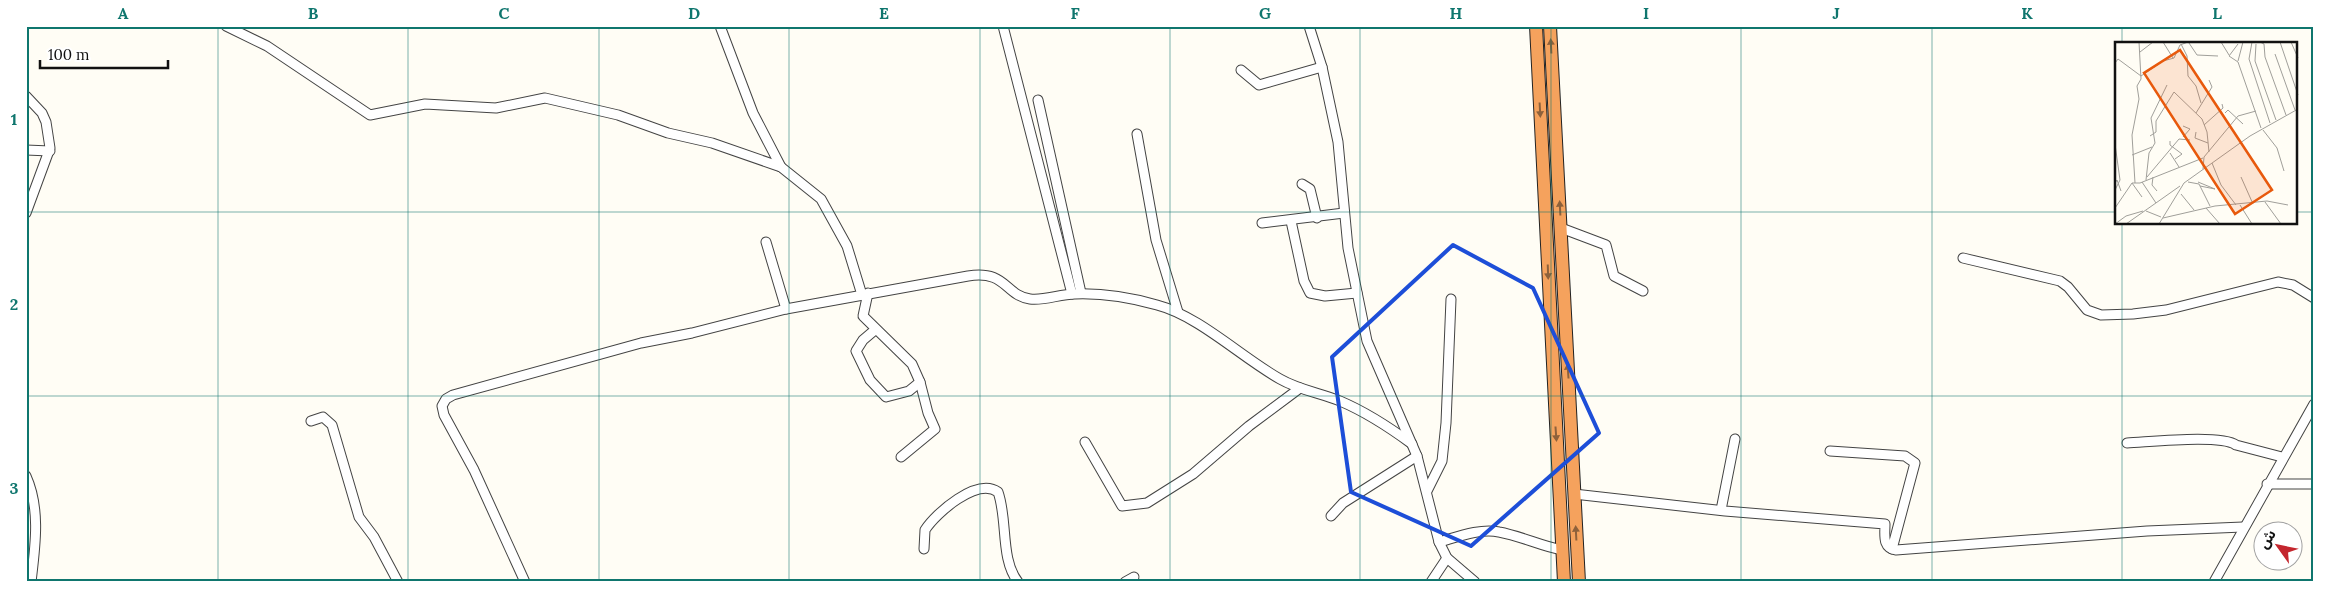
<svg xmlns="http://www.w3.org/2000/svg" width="2340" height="608" font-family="Lora,'Noto Sans Arabic',serif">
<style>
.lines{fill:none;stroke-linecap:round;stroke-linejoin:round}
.minor-casing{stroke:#444;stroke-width:11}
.highway-casing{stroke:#222;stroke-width:14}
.minor{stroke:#fff;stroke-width:9}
.highway{stroke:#f5a25d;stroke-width:12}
.oneway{fill:#8e613b}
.marked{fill:none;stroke:#1d4ed8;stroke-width:4;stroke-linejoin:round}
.grid{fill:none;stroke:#0f766e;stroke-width:1;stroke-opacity:0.55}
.inset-road{fill:none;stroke:#a09f9a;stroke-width:1}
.view{fill:#e8590c;fill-opacity:0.15;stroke:#e8590c;stroke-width:2.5}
.inset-edge{fill:none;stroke:#111;stroke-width:2.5}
.neatline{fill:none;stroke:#0f766e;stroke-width:2}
.grid-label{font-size:16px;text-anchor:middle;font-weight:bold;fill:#0f766e}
</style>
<rect width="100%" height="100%" fill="#fffdf5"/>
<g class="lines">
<defs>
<g id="minor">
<path d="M226,26L267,46L370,115L425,104L496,108L545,98L618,115L668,133L712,143L781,167L821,199L847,246L862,295"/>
<path d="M720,26L753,113L781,167"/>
<path d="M1003,26L1072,294"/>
<path d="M1309,26L1322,67L1338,142L1348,248L1367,341L1417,456L1439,542L1447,558L1475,582"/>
<path d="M1241,70L1259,85L1322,67"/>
<path d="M26,96L42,113L46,122L50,148L26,213"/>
<path d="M1038,100L1081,293"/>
<path d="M1137,134L1156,240L1178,312"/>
<path d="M26,150L50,151"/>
<path d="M1302,184L1310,189L1317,218"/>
<path d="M1291,221L1304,281L1310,293L1325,296L1357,293"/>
<path d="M1262,223L1344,213"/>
<path d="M1561,228L1606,245L1614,276L1643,291"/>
<path d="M766,242L786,309"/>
<path d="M1963,258L2060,281L2068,287L2087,310L2101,315L2133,314L2166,310L2278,282L2293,285L2314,298"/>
<path d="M868,293L863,316L912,364L920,382L909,391L886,397L870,380L856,351L863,340L876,329"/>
<path d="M311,421L323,417L332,425L359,517L374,537L398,582"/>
<path d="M1085,442L1122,506L1147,503L1193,474L1249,426L1300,388"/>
<path d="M2127,443C2150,442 2221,434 2236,445L2282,457"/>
<path d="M1830,451L1905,456L1915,463L1892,549"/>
<path d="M901,457L935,429L928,413L920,382"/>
<path d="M26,476C41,509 35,548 31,582"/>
<path d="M2267,484H2314"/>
<path d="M1427,491L1442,461L1446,423L1451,299"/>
<path d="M1574,494L1725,511L1885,524C1885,535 1882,548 1896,550L2147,531L2243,527"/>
<path d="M1721,510L1735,439"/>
<path d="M1331,516L1343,503L1417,456"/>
<path d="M1439,542C1457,537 1480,528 1499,532C1521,536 1541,546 1562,550"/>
<path d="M924,549L925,530C936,513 977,477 998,492C1008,520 1000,559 1018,582"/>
<path d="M525,582L474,470L444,415L442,406L446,399L453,395L641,343L692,333L786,309L968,276C1007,270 1004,295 1030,299C1044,301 1060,294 1075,294C1101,293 1132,298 1157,305C1199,316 1241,357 1280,379C1299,390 1320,393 1340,401C1366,412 1389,427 1412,444"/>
<path d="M1125,582L1134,577"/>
<path d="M1431,582L1447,558"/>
<path d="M2214,582L2314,404"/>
</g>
<g id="highway">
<path d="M1536,26L1564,582"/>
<path d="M1550,26L1579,582"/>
</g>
</defs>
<use href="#minor" class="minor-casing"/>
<use href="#highway" class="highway-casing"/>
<use href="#minor" class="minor"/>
<use href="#highway" class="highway"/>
</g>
<defs><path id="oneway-solid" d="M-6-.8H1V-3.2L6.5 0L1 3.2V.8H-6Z" transform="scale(1.25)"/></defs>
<g class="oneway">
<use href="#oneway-solid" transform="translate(1551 46) rotate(-93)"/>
<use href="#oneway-solid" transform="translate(1540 110) rotate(87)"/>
<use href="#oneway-solid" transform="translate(1560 208) rotate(-93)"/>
<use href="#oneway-solid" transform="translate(1548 272) rotate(88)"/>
<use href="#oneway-solid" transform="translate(1568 371) rotate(-94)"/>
<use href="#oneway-solid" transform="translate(1556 434) rotate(86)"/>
<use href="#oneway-solid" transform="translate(1576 533) rotate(-93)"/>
</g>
<path class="marked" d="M1453,245L1533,288L1599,433L1471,546L1351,492L1332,357Z"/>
<path class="grid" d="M218,26V582M408,26V582M599,26V582M789,26V582M980,26V582M1170,26V582M1360,26V582M1551,26V582M1741,26V582M1932,26V582M2122,26V44M26,212H2116M2296,212H2314M2122,224V582M26,396H2314"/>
<g transform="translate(2115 42)">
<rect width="182" height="182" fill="#fffdf5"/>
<path class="inset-road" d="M48,0L58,16M106,0L114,13M137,0L134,17L155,81M145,0L149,2L150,15L171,73M165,0L183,53M176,0L183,16M74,1L82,13L103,14M66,2L72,14L73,34L81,44L86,61M123,2L114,14L123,20L146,86M141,2L140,19L161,78M25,10L38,0M160,12L180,68M123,19L128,0M0,21L3,17L26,34L48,19L59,16L65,3L73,0M81,71L97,45L94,38M110,71L113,68L128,82M89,83L108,66L107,62M148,88L162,106L169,129M81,90L80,96L93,101M35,94L41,90V79L59,50L87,77L92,90L94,110M68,95L75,87L68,84M55,99V103L67,112L60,117M0,102L5,138L0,148M55,111L64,125M17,113L37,105M97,121L106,143L121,163M88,127L89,115L123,74L141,69M32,135L64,97L75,98M38,135L37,143L42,149M126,135L138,162M31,138L34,111L40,101L36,76L52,43M27,140L41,161M73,140L84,142L95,164M83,140L100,147L85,144M0,141L2,138L6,149M17,141L27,155M20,141L17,93L24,57L22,44L26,37L24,0M66,152L79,168M48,156L65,144M150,160L166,182M125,163L137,182M0,166L17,141H25L88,116M91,166L105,182M31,169L46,175M48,176L100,164L152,159L173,163M0,182L11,174L28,169M11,182L48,156M44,182L69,141L135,94L183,67"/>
<path class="view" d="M65,8L157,148L120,172L29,31Z"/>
<rect width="182" height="182" class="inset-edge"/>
</g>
<rect width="2340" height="608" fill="none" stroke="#ffffff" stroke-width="55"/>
<g transform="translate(2278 546) rotate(303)"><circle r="24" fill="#ffffff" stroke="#a0a0a0"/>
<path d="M0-4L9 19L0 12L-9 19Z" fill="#c4262e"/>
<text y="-8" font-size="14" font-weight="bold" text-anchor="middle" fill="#111111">ش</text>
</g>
<path d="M40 60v8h128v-8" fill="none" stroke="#111111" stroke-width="2.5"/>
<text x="48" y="60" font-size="15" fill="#111111" stroke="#ffffff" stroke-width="4" paint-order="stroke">100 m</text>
<rect x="28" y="28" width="2284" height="552" class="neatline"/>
<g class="grid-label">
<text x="123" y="19">A</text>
<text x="313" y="19">B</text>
<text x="504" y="19">C</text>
<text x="694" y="19">D</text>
<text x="884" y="19">E</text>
<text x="1075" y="19">F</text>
<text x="1265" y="19">G</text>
<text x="1456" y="19">H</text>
<text x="1646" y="19">I</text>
<text x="1836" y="19">J</text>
<text x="2027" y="19">K</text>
<text x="2217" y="19">L</text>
<text x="14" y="125">1</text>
<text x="14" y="310">2</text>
<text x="14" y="494">3</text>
</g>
</svg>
